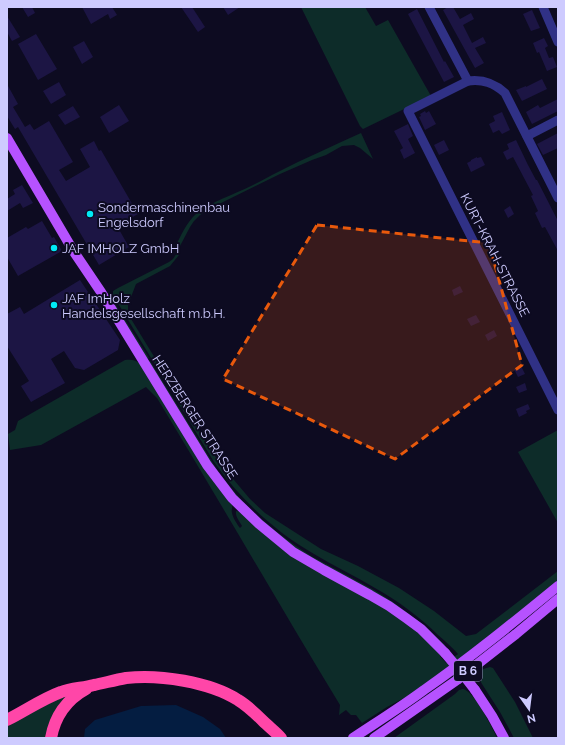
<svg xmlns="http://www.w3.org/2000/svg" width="565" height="745" font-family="Raleway,sans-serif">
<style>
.green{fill:#0d2c29}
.water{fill:#041d41}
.building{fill:#1c1544}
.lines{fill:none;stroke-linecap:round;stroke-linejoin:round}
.minor{stroke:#303186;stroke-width:9}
.major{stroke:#b652ff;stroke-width:10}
.highway{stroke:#ff46a8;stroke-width:12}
.major-bridge{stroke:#b652ff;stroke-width:10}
.marked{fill:#e8590c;fill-opacity:0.2;stroke:#e8590c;stroke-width:3;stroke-dasharray:8 5;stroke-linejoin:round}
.poi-dot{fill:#00eaf6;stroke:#0d0b21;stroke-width:1.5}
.labels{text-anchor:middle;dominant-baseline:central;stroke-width:4;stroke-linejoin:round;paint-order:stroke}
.shield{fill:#0d0b21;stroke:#9491bc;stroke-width:1}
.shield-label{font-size:12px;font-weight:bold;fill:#cecbff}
.poi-label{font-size:13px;fill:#cecbff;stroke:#0d0b21;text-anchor:start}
.street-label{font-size:13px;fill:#cecbff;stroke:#0d0b21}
</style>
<rect width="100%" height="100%" fill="#0d0b21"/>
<g class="green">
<path d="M301,7H365L376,26L388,20L431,96L363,129L360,126Z"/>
<path d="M361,133L373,159L360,148L354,145L342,146L326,155L312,160L280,174L211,208L200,215L194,221L190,227L180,246L179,255L170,266L136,284L128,305V314L218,461L250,499L265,513L321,549L358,566L399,588L434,611L466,636L476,634L558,571V580L510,619L442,672L406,697L387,707L362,723L356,715H351L346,710L339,715L340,705C278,603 219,500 157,398L146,387L41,445L10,450L8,434L15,430L18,421L125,360C132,359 136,360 142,365L232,504C233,507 231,510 232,513C233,518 237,524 240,528L242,526C240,522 235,517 236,511L242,512L380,605L418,632L442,654L440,656L446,663L458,654C452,647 445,641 438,635C420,617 398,601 375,588C355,576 334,566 314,554C274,531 241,500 214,462L113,295V291L118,288L169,262L173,259L177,253L175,247C181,236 186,223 196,214C212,201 233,195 251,186C260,182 269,176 278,172C305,158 333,146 361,133Z"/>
<path d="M110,296L149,358L147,359L110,299Z"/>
<path d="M150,361L219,473L237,495L253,512L277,532L293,544L311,556L374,590L393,602L425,626L445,645L444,646L291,545L276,534L235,496L211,464L148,362Z"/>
<path d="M558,430V523L518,452Z"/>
<path d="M490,667L493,668L515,702L533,738H514L500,712L482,684L478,677C480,669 483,669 490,667Z"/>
<path d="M463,689C474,691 492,727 497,738H394L455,694L459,690Z"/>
<path d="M74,691L48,738H7V724Z"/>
</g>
<path class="water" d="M176,705L203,717L220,729L226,738H84L85,729L95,720L141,706Z"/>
<g class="building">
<path d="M22,7H32L35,13L28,17Z"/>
<path d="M82,7H112L117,15L110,19L108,14L91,24Z"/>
<path d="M181,7H192L205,27L198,32Z"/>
<path d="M223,7H240L228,15Z"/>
<path d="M448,7H453L460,19L471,13L474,19L463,25L472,43L483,37L486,43L475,48L484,63L475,68L443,10Z"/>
<path d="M417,9L444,62L445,61L454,77L444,82L408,14Z"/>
<path d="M532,10L540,28L531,31L523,14Z"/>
<path d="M7,16L20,37L12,41L7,32Z"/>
<path d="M36,34L57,69L38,80L18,44Z"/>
<path d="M544,38L548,46L545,48L549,58L553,57L557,67L547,71L539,52L537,53L533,43Z"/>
<path d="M84,41L93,57L82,64L73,47Z"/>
<path d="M542,79L547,89L522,101L516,90L526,86V87Z"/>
<path d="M59,82L66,95L51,104L43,91Z"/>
<path d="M7,84L18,104L13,107L25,127L30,124L34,130L49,121L73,162L59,170L66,181L90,167L80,149L94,141L99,151L101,150L138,214L117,226L129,247L99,265L18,127L15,129L7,116Z"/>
<path d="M558,99V111L532,124L526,112L538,105L540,108Z"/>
<path d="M119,105L129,121L109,133L100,117Z"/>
<path d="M73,106L80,117L65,125L58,115Z"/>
<path d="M425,111L426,113L429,111L436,124L425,130L419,117L421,116L420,114Z"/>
<path d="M502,112L510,130L502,134L499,130L493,133L489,124L495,121L493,116Z"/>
<path d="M408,124L413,136L408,139L415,153L404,159L400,150L403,148L394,131Z"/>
<path d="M558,133V148L543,155L537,144Z"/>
<path d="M444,140L449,150L439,155L434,145Z"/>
<path d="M516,140L528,165L536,180H537L558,221V251L545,227L542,228L535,213L538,211L531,196L533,195L513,157L507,160L503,152L509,149L507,144Z"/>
<path d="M477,157V158L481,157L485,165L471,172L467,163L471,161V160Z"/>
<path d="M22,185L33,203L23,208L20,203L7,211V199L15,194L13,190Z"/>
<path d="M510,206L514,214L508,218L504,210Z"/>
<path d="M42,221L52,238L54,237L62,251L18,276L7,257V238L26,227L28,229Z"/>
<path d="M80,280L120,340L118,350L84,370L75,368L64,351L51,359L65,383L31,402L21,386L29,381L7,346V314L20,307L24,314Z"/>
<path d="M460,286L463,292L454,296L452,290Z"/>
<path d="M476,315L480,322L471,326L467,319Z"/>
<path d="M494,330L497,336L488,341L485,335Z"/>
<path d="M521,366L525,374L518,377L514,369Z"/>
<path d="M525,383L527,390L519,393L516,387Z"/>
<path d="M528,404L530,409L526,411L527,413L519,417L516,409Z"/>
</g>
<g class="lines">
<g class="minor">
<path d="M429,7L468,81"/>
<path d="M543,7L558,42"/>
<path d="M527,136L558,120"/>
<path d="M558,198L505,93C494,83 483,79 468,81L408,111L558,410"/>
</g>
<g class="major">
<path d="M7,138L74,252L101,292L207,465L232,498L259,524L293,552L324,570L370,595L389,606L406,618L421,629L445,653"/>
<path d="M475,690L492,716L504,738"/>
<path d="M353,738C377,722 401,707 424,690C470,658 514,622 558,586"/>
<path d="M374,738L457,680L516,634L558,599"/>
</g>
<g class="highway">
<path d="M7,720C25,711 42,699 61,692C71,688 83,688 94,685C104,683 115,680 126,678C159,674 210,682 238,700C248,706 255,713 263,721C269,727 276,732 281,738"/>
<path d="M51,738C55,716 66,700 86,689"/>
</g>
<path class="major-bridge" d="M445,653L461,672L475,690"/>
</g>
<path class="marked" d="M317,225L489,243L522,365L395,459L223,379Z"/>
<g class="poi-dot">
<circle cx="90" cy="214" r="4"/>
<circle cx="54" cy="248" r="4"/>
<circle cx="54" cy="305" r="4"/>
</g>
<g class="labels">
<rect class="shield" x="454" y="661" width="28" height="20" rx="3"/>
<g class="shield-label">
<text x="468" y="671">B 6</text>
</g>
<g class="poi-label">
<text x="98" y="207">Sondermaschinenbau<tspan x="98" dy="15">Engelsdorf</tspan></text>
<text x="62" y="248">JAF IMHOLZ GmbH</text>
<text x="62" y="298">JAF ImHolz<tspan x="62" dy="15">Handelsgesellschaft m.b.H.</tspan></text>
</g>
<g class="street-label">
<text transform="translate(495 255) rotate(63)">KURT-KRAH-STRASSE</text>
<text transform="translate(195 417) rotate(57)">HERZBERGER STRASSE</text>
</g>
</g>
<rect width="565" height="745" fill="none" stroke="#cecbff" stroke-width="16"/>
<g transform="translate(529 709) rotate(166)" stroke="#0d0b21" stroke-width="3" paint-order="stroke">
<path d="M0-3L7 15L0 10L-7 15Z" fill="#cecbff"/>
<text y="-6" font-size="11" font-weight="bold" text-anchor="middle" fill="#cecbff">N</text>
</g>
</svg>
